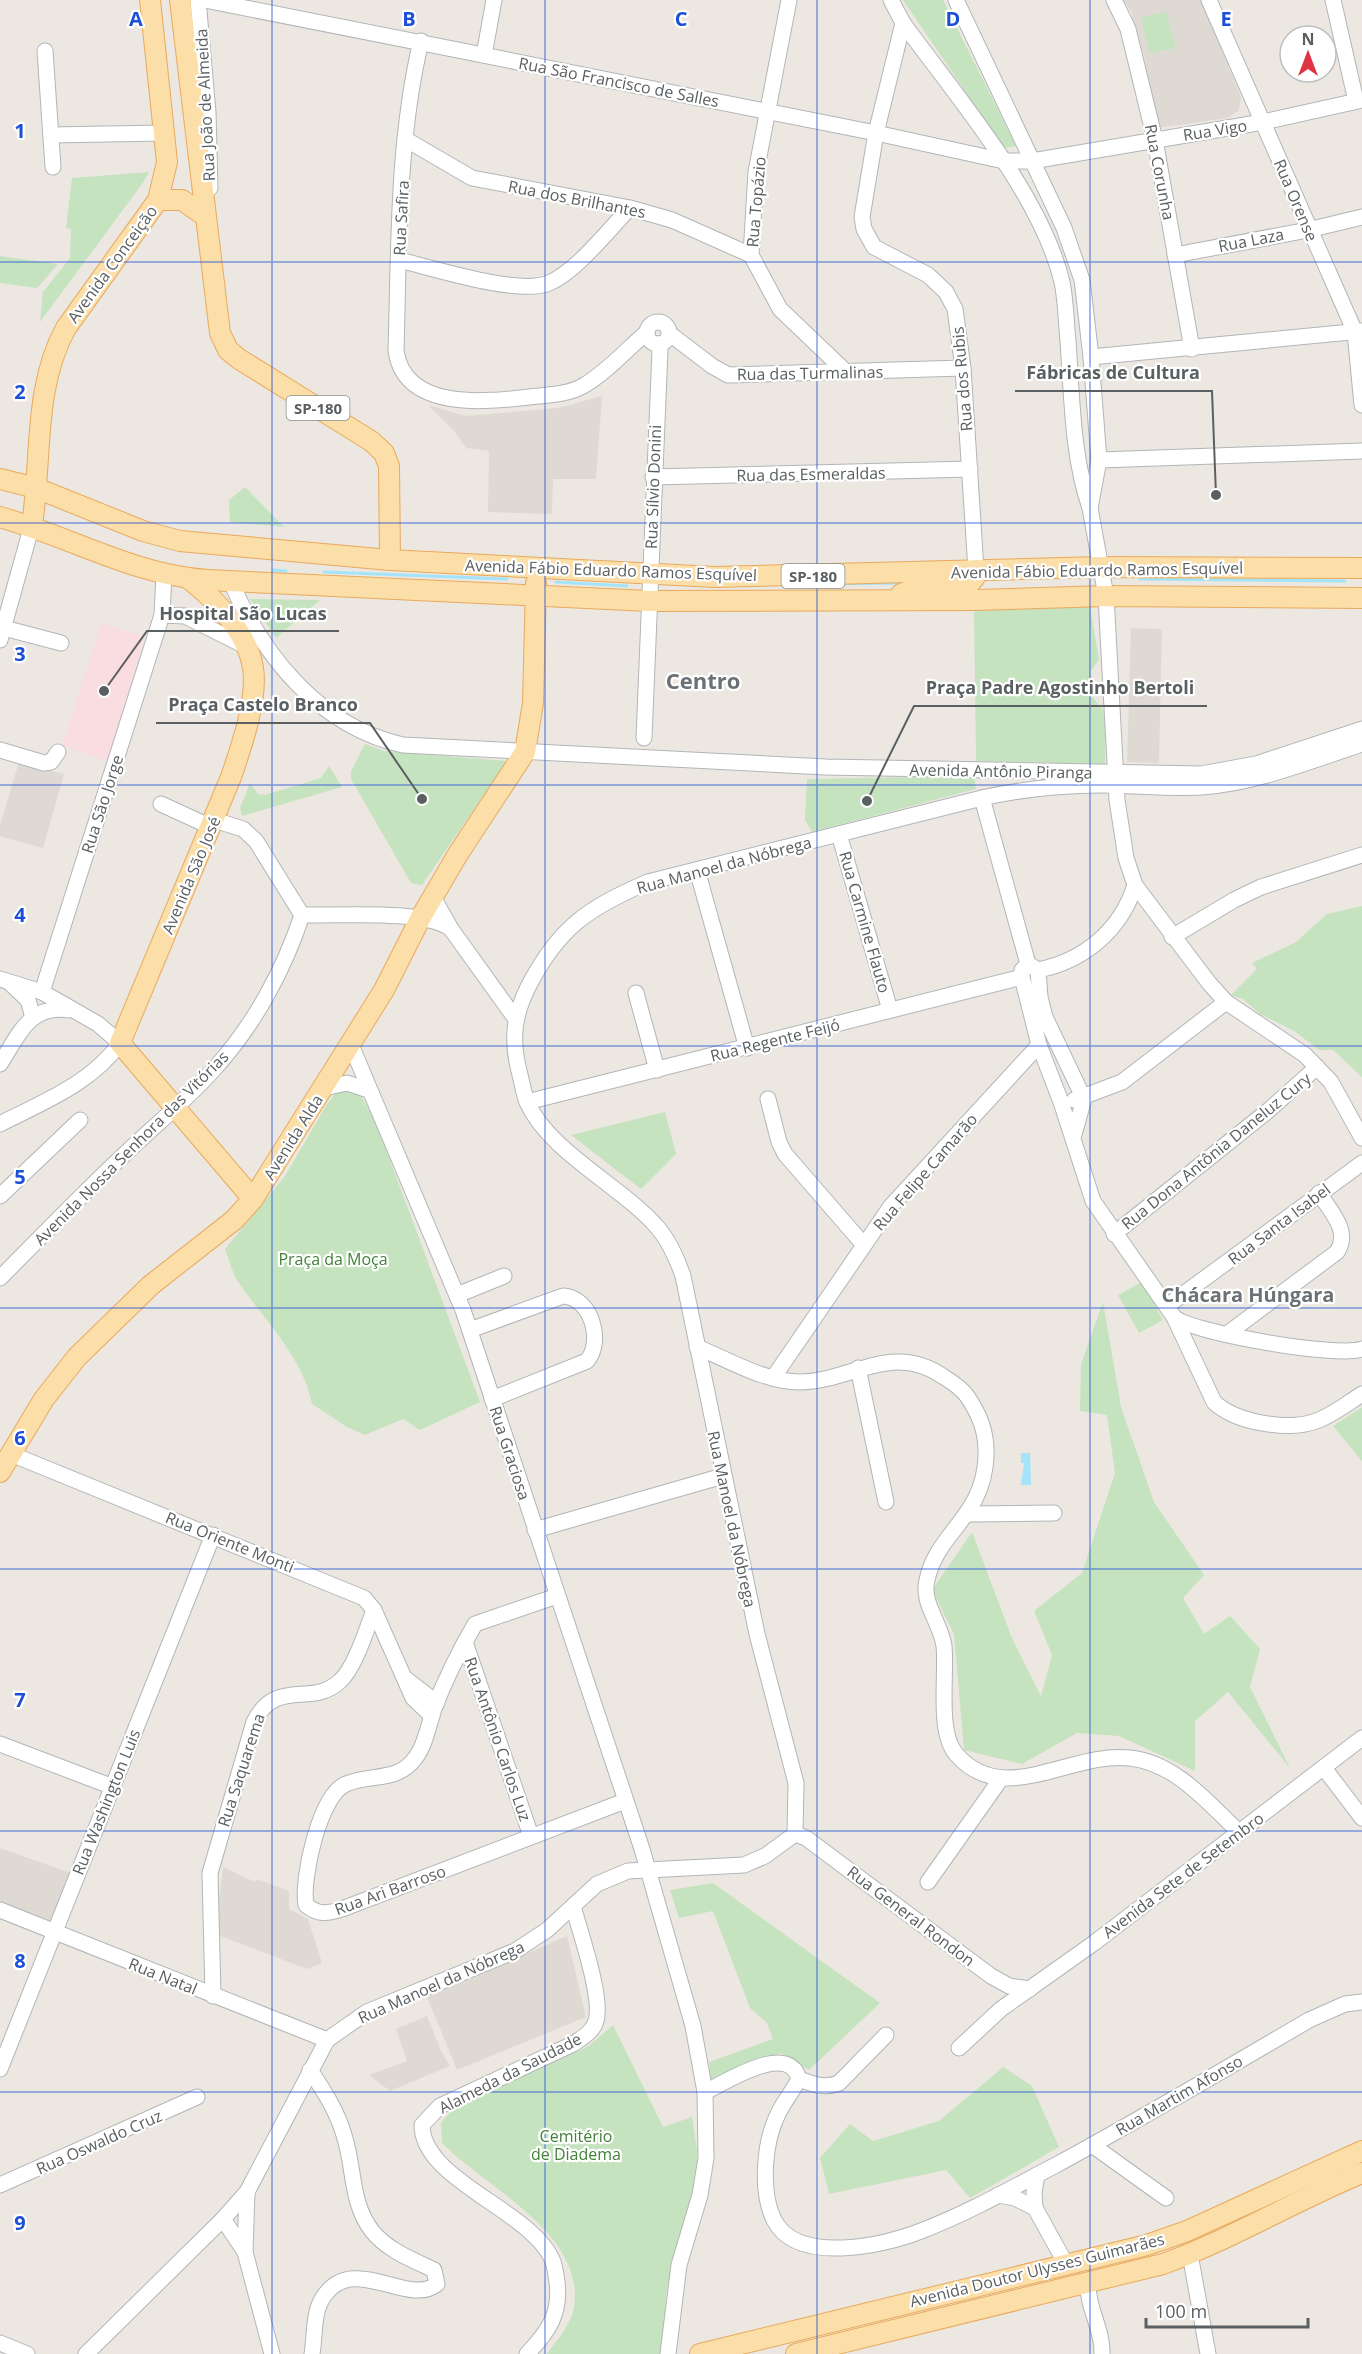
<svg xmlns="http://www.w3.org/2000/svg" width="1362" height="2354" font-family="'Open Sans',sans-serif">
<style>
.education{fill:#dfd9d3}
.medical{fill:#f9dde0}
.green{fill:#c5e3bf}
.water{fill:#a3e4fa}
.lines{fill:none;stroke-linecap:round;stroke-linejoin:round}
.stream{stroke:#a3e4fa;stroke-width:3}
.minor-casing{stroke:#b2b5b8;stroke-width:17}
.major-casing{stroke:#e9a95d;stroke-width:22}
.minor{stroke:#fff;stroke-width:15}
.major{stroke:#fbdea8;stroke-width:20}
.grid{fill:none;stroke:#1d4ed8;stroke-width:1.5;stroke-opacity:0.55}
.labels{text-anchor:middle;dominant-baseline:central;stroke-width:4.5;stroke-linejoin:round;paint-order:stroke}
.shield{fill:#fff;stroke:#8c8f91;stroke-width:1.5}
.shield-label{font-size:15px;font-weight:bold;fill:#5a5f62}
.street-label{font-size:16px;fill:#5a5f62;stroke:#fff}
.park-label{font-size:16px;fill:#428239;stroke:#fff}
.quarter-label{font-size:20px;font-weight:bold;fill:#6b7174;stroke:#fff}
.district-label{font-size:22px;font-weight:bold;fill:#6b7174;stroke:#fff}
.grid-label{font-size:20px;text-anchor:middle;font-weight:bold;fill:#1d4ed8;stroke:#fff;stroke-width:4.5;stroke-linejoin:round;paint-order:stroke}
.leader{fill:none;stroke:#5a5f62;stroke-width:2}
.callout-dot{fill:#5a5f62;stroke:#fff;stroke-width:2}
.callout-label{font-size:18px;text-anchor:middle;font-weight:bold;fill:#5a5f62;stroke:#fff;stroke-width:4.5;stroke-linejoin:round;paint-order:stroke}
</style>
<rect width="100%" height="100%" fill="#ece8e1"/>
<g class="education">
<path d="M1123,0H1201L1241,97L1239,110L1228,118L1158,128L1144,55L1131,11Z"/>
<path d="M602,396L596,479H553L552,514L488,512L489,451L466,448L454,431L428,405L466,416L558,408Z"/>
<path d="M1131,628L1162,629L1159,763L1127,762Z"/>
<path d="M19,762L64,774L43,848L0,836V825Z"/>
<path d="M0,1848L76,1875L55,1929L0,1903Z"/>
<path d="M223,1867L255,1882L257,1879L289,1891V1909L308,1919L322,1963L307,1969L215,1934Z"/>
<path d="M567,1936L586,2017L457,2070L427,1997Z"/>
<path d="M427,2016L441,2051L450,2066L390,2091L369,2075L407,2061L396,2029Z"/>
</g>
<path class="medical" d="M101,623L145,637L108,761L62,746Z"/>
<g class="green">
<path d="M903,0H943L1016,146L1004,148Z"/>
<path d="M1166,12L1176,48L1150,53L1141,17Z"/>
<path d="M149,172L142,184L40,322L43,292L70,258L71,229L66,228L72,178Z"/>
<path d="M0,256L58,264L37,288L0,283Z"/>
<path d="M245,487L284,527L230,522L229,500Z"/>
<path d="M250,599L320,600L276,638Z"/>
<path d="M1069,605L1090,607L1099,659L1091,671L1092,696L1105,713V764L976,761L974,612L991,607Z"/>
<path d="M365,744L384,751L507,761L422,885L411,883L351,779V771Z"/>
<path d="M329,766L342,787L242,816L240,808L250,783L258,794L265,795L321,778Z"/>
<path d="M974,776L976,789L812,832L805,820L807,779Z"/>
<path d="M1362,906V1077L1333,1050H1319L1294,1031L1260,1014L1243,999L1231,995L1257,969L1252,963L1296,942L1327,914Z"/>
<path d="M345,1090L361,1096L375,1120L480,1402L420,1430L403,1419L365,1435L347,1427L312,1404C303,1357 265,1321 239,1283C232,1273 229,1259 225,1249L285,1176L327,1104L335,1094Z"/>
<path d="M665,1112L676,1154L641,1189L571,1135Z"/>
<path d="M1142,1282L1163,1320L1139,1333L1118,1295Z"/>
<path d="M1103,1302L1121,1407L1154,1502L1204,1575L1183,1598L1204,1634L1230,1616L1260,1649L1250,1687L1290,1768L1228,1692L1195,1721V1771L1119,1736L1077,1733L1022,1764L964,1750L954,1634L932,1590L972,1532L1012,1638L1041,1696L1052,1655L1034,1611L1082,1573L1115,1473L1107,1415L1080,1411L1081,1364Z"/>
<path d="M1362,1407V1461L1333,1426Z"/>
<path d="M713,1883L880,2003L809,2070L781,2053L711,2079L709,2062L773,2039L767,2023L750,2008L713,1911L679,1918L670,1890Z"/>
<path d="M613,2025L663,2127L692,2117L697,2150V2181L672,2262L666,2295L662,2354H547C557,2340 571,2325 574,2307C585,2233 486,2188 442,2143L441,2123L454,2108L589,2046Z"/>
<path d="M1003,2067L1032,2086L1059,2147L970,2198L946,2170L829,2194L820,2158L850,2124L873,2141L939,2121Z"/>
</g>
<path class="water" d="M1021,1453H1030L1031,1485H1021L1024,1463H1021Z"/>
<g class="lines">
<g class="stream">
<path d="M273,570L286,571"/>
<path d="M324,572L507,579"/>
<path d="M1140,579L1345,581"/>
<path d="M556,582L627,586"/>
<path d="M824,584L897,583"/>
</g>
<defs>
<g id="minor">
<path d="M198,0L208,112L210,188"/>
<path d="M205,0L876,133L1004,161H1032L1263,122L1362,100"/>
<path d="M789,0L756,172L751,255L780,309L846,372"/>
<path d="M891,0L903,23C956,96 1041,194 1062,282C1066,301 1066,322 1068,341C1072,397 1072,456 1090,508"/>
<path d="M956,0L1064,228L1082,280L1091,357L1099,460L1090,508L1106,596L1117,800L1126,858L1135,885L1209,983L1226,1002L1305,1055L1331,1082L1362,1138"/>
<path d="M1114,0L1128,29L1155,140L1192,349"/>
<path d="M1209,0L1355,332L1362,405"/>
<path d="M1333,0L1356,101"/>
<path d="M903,23L876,133L862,217L864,229L874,247L928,275L946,292L955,309L963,368L976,570"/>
<path d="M421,41C397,142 399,248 396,351C405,411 485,402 529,397C546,395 567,395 583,386C606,373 626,350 646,333"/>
<path d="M45,51L53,167"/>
<path d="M484,55L494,0"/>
<path d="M51,135L163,133"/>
<path d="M405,139L472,178L630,208L672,220L751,255"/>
<path d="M1175,255L1308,230L1362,217"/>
<path d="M399,260C433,268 519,296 549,283C577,271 608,230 630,208"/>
<circle cx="658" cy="333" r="11"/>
<path d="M670,334L712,366L728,375L963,368"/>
<path d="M1091,357L1362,331"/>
<path d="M1099,460L1362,451"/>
<path d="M653,477L970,469"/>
<path d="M231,582C263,656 320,727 403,745L826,767L1201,774L1256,764L1362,729"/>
<path d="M162,615L185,616L245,646"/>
<path d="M0,627L61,643"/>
<path d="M0,640L32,525"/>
<path d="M644,738L660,350L657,344"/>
<path d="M0,750L44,763L51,762L58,752"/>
<path d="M982,798L1028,964"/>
<path d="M161,804L211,827"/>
<path d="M214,820L243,829L256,841L302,915"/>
<path d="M839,834L890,1010"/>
<path d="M697,870L747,1048"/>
<path d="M433,897L451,929L515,1018"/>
<path d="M302,915C340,916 424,909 451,929"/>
<path d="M1172,937L1234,900L1261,887L1362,855"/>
<path d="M1038,970C1084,961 1121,930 1135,885"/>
<path d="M0,979L42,992L98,1024L120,1043C92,1083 43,1102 0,1124"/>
<path d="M11,984L28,1000L33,1017"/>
<path d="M42,992L162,615L164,575"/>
<path d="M636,993L657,1070"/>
<path d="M351,1045L463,1310L642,1849L693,2026L705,2092L706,2158L700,2195L679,2265L668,2354"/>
<path d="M0,1064C19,1035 29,1004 69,1010"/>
<path d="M324,1088L347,1083L368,1090"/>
<path d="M768,1099L779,1142L785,1154L863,1244"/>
<path d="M1074,1100L1122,1082L1226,1002"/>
<path d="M527,1102L1022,977"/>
<path d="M1073,1138L1084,1099L1045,1017L1040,997L1038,970L1028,964L1022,970V977L1039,1045L1061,1102L1093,1201L1174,1317L1214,1402C1236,1423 1290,1432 1319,1420C1334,1414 1348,1403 1362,1394"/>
<path d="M0,1196L80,1120"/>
<path d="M1114,1234L1269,1110L1317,1067"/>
<path d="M0,1278C42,1236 83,1193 126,1153C155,1125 188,1099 215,1068C254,1025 284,970 302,915"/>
<path d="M457,1295L504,1276"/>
<path d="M1167,1306L1362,1163"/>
<path d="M1174,1317C1192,1333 1339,1358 1362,1349"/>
<path d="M470,1330L563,1296C591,1297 604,1341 587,1361L492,1399"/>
<path d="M1227,1334L1337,1252C1351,1231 1330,1211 1319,1193"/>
<path d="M697,1347C729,1360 765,1382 800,1382C853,1381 892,1341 944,1377C952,1382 962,1389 967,1396C980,1415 987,1433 986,1456C984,1517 937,1532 927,1580C921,1603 941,1623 944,1646C947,1675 937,1732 956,1754C1003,1809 1071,1751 1130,1758C1176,1763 1208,1803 1239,1832"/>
<path d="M858,1368L886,1502"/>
<path d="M773,1378L891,1206L1039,1045"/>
<path d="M11,1454L364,1598L374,1610L413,1698L432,1716"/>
<path d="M967,1514L1054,1513"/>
<path d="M535,1530L723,1476"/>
<path d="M557,1596L475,1624C460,1650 446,1678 435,1706C429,1722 426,1744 416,1757C398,1783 371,1773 346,1784C320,1794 301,1879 306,1905C318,1915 327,1914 342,1909L625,1801"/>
<path d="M465,1642L531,1836"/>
<path d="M406,1679L437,1703"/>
<path d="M0,1744L113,1787"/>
<path d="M1324,1768L1362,1818"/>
<path d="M795,1834L806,1838L991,1976L1009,1986L1030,1989"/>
<path d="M928,1882L1000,1780"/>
<path d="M0,1910L327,2040"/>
<path d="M213,1996L210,1873L254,1722C276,1677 312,1708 340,1681C355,1668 367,1628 374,1610"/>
<path d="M959,2048L1001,2009L1094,1943L1362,1738"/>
<path d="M0,2069L213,1535"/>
<path d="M310,2070C324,2091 337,2111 344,2135C355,2169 350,2202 372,2231C387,2250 413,2260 434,2270L437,2284C407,2308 352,2250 322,2299C313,2314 315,2337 312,2354"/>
<path d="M799,2079C813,2084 824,2089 839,2083L886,2035"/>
<path d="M705,2092C728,2081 789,2041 799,2079C793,2091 784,2101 778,2114C764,2142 760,2191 774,2220C797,2265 883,2246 921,2231C968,2213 1012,2188 1056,2165C1141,2119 1225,2069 1309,2020L1345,2004L1362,2002"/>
<path d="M1092,2145L1166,2198"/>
<path d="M1037,2175L1034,2192L1035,2208L1066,2264"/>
<path d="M0,2185L197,2097"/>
<path d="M998,2195L1015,2198L1035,2208"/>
<path d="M223,2219L245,2252L272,2354"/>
<path d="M245,2252L247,2192"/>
<path d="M1190,2254L1208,2354"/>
<path d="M1088,2283C1087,2308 1103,2329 1102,2354"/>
<path d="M0,2343L27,2354"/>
<path d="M86,2354L223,2219L247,2192L327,2040L367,2012L515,1951L547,1930L597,1884L628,1871L744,1865L765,1856L795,1834L796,1783L757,1634L683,1276C677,1259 670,1242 658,1228C622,1186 549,1152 527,1102C523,1092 522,1081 519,1071C511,1039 514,1016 528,987C559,927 588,908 648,882L982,798C1022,789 1061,785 1101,785C1135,785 1169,789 1202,787C1257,783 1310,761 1362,744"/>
<path d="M527,2354C548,2332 561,2314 557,2282C556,2274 555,2266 552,2259C530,2210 422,2180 422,2125L440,2106L573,2044C582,2038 593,2032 596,2021C603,1998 580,1932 573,1906"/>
</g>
<g id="major">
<path d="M180,0L220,333L228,350L239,359L371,441L384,453L389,466L390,560"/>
<path d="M158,200H182L205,216"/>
<path d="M0,479L36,488L143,531L180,541L390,560L715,577L1100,567L1362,568"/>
<path d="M0,517C71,537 133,575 208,580L649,601L976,600L1106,596L1362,598"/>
<path d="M32,525C42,460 33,387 66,328L158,200L167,162L150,0"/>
<path d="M189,579C215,599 248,633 253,668C258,699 241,748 231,777L120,1043L253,1199"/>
<path d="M901,594L919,587L969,584L975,577L976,570"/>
<path d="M0,1472L44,1399L77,1357L151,1285L234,1220L253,1199L384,990L421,917L458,854L525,752L533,703L536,583"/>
<path d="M700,2354L1147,2245L1187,2231L1362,2151"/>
<path d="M796,2354L1163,2264C1232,2239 1294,2201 1362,2173"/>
</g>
</defs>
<use href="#minor" class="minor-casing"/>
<use href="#major" class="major-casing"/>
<use href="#minor" class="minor"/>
<use href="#major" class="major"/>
</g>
<path class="grid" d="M272,0V2354M545,0V2354M817,0V2354M1090,0V2354M0,262H1362M0,523H1362M0,785H1362M0,1046H1362M0,1308H1362M0,1569H1362M0,1831H1362M0,2092H1362"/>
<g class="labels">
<g class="shield">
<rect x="286.5" y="396" width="63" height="24" rx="4.5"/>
<rect x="781.5" y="564" width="63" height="24" rx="4.5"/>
</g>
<g class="shield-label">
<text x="318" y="408">SP-180</text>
<text x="813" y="576">SP-180</text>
</g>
<g class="street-label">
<text transform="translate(619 82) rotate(11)">Rua São Francisco de Salles</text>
<text transform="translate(205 105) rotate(-93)">Rua João de Almeida</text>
<text transform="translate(1215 130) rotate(-9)">Rua Vigo</text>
<text transform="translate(1160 172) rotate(79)">Rua Corunha</text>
<text transform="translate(577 199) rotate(11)">Rua dos Brilhantes</text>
<text transform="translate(1296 200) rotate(67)">Rua Orense</text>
<text transform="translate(756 202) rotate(-85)">Rua Topázio</text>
<text transform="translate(401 218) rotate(-87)">Rua Safira</text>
<text transform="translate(1251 240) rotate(-11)">Rua Laza</text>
<text transform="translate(112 264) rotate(-54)">Avenida Conceição</text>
<text transform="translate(810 373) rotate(-1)">Rua das Turmalinas</text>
<text transform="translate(962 379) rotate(-95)">Rua dos Rubis</text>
<text transform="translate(811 474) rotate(-1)">Rua das Esmeraldas</text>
<text transform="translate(653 487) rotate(-88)">Rua Sílvio Donini</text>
<text transform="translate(611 570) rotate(2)">Avenida Fábio Eduardo Ramos Esquível</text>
<text transform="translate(1097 570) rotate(-1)">Avenida Fábio Eduardo Ramos Esquível</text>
<text transform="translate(1001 771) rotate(1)">Avenida Antônio Piranga</text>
<text transform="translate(102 804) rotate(-72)">Rua São Jorge</text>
<text transform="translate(724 865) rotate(-15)">Rua Manoel da Nóbrega</text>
<text transform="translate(191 875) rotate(-67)">Avenida São José</text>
<text transform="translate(865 922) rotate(74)">Rua Carmine Flauto</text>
<text transform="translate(775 1040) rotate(-14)">Rua Regente Feijó</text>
<text transform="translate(293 1137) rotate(-58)">Avenida Alda</text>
<text transform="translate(131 1148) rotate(-45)">Avenida Nossa Senhora das Vitórias</text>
<text transform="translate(1216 1151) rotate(-39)">Rua Dona Antônia Daneluz Cury</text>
<text transform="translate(925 1172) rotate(-49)">Rua Felipe Camarão</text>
<text transform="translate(1279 1224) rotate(-37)">Rua Santa Isabel</text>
<text transform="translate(510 1453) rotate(72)">Rua Graciosa</text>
<text transform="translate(732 1519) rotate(78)">Rua Manoel da Nóbrega</text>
<text transform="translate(230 1542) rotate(22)">Rua Oriente Monti</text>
<text transform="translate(498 1739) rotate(71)">Rua Antônio Carlos Luz</text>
<text transform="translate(241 1770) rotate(-72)">Rua Saquarema</text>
<text transform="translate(106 1802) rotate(-68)">Rua Washington Luis</text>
<text transform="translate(1183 1875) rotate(-37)">Avenida Sete de Setembro</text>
<text transform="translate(390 1890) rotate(-20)">Rua Ari Barroso</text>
<text transform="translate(911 1916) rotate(37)">Rua General Rondon</text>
<text transform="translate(163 1976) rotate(22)">Rua Natal</text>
<text transform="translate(441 1982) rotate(-24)">Rua Manoel da Nóbrega</text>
<text transform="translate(510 2073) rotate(-27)">Alameda da Saudade</text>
<text transform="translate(1179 2095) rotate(-30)">Rua Martim Afonso</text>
<text transform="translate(99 2142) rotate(-24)">Rua Oswaldo Cruz</text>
<text transform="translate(1037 2270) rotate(-14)">Avenida Doutor Ulysses Guimarães</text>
</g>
<g class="park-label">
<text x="333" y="1259">Praça da Moça</text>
<text x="576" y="2136">Cemitério<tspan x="576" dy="18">de Diadema</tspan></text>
</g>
<g class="quarter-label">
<text x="1248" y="1294">Chácara Húngara</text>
</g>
<g class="district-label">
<text x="703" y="680">Centro</text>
</g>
</g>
<g class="grid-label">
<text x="136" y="26">A</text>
<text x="409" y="26">B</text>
<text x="681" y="26">C</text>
<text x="953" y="26">D</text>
<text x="1226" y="26">E</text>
<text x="20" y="138">1</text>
<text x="20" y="399">2</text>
<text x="20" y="661">3</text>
<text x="20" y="922">4</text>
<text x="20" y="1184">5</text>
<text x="20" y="1445">6</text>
<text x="20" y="1707">7</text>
<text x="20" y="1968">8</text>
<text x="20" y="2230">9</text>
</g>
<path class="leader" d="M1216 495L1212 391H1015M104 691L147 631H339M867 801L914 706H1207M422 799L370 723H156"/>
<g class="callout-dot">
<circle cx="1216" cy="495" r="6"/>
<circle cx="104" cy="691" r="6"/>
<circle cx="867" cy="801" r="6"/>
<circle cx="422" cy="799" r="6"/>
</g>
<g class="callout-label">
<text x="1113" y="379">Fábricas de Cultura</text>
<text x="243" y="620">Hospital São Lucas</text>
<text x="1060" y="694">Praça Padre Agostinho Bertoli</text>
<text x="263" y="711">Praça Castelo Branco</text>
</g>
<g transform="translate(1308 54)"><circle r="28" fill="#ffffff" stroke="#bdbfc0" stroke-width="1.5"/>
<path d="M0-4.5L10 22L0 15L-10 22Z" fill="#e03445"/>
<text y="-9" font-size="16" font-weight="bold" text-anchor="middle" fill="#5a5f62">N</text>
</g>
<path d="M1146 2318v9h162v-9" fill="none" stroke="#5a5f62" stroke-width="3"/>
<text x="1155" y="2318" font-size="18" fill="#5a5f62" stroke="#ffffff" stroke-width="4.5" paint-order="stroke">100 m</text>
</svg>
